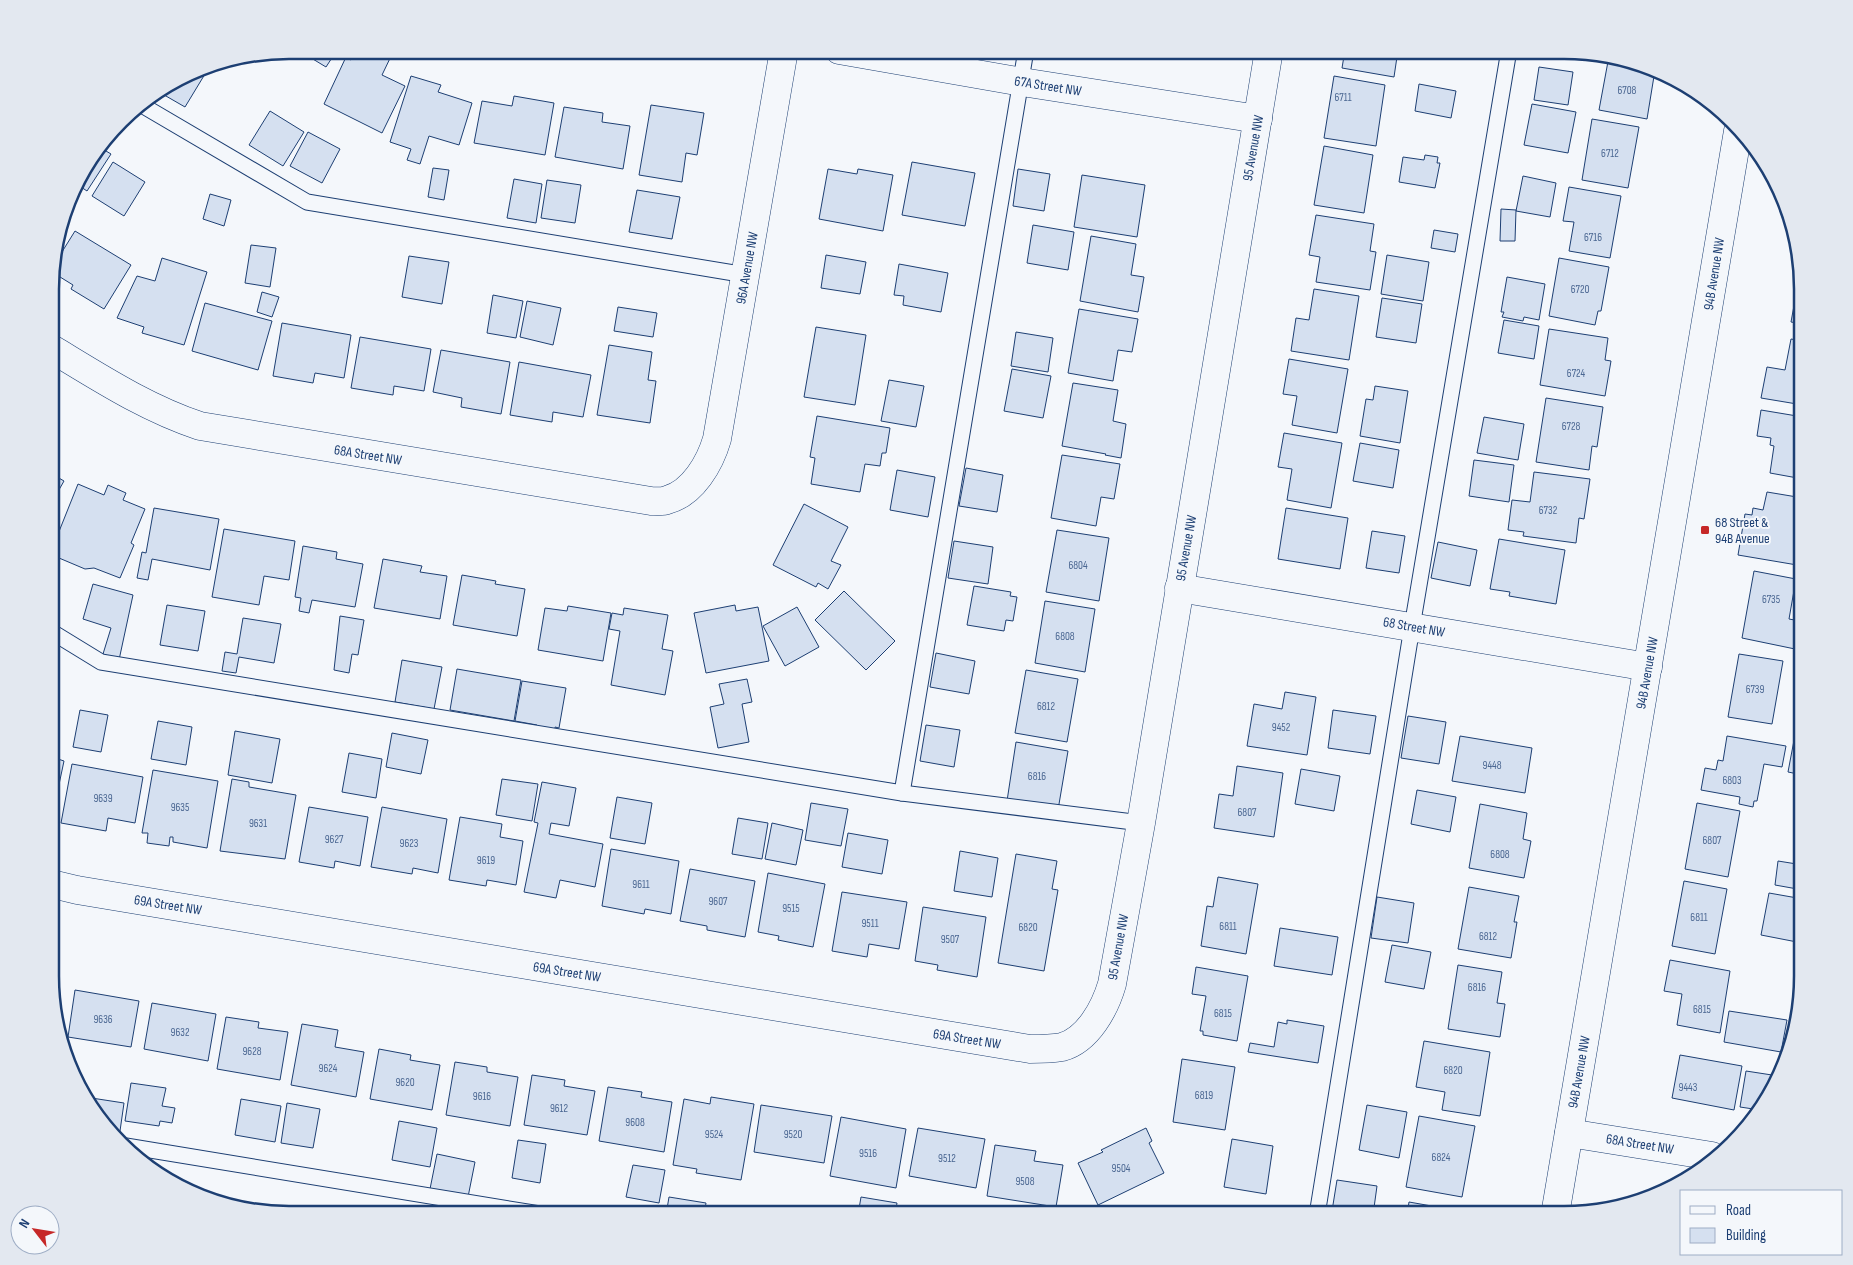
<svg xmlns="http://www.w3.org/2000/svg" width="1853" height="1265" font-family="'Sofia Sans Condensed',sans-serif">
<style>
.building{fill:#d5e0f0;stroke:#1d3f73}
.lines{fill:none;stroke-linecap:round;stroke-linejoin:round}
.service-casing{stroke:#1d3f73;stroke-width:17}
.minor-casing{stroke:#1d3f73;stroke-width:29}
.tertiary-casing{stroke:#1d3f73;stroke-width:29}
.service{stroke:#f4f7fb;stroke-width:15}
.minor{stroke:#f4f7fb;stroke-width:28}
.tertiary{stroke:#f4f7fb;stroke-width:28}
.poi-dot{fill:#c62828;stroke:#f4f7fb;stroke-width:2}
.labels{text-anchor:middle;dominant-baseline:central;stroke-width:4;stroke-linejoin:round;paint-order:stroke}
.number-label{font-size:11px;fill:#4b6792}
.street-label{font-size:14px;fill:#1d3f73;stroke:#f4f7fb}
.poi-label{font-size:14px;fill:#1d3f73;stroke:#f4f7fb;text-anchor:start}
.rim{fill:none;stroke:#1d3f73;stroke-width:2.5}
</style>
<rect width="100%" height="100%" fill="#f4f7fb"/>
<g class="building">
<path d="M298,50H337L326,67Z"/>
<path d="M356,50H394L382,75L405,86L382,133L324,104L346,57L351,60Z"/>
<path d="M1345,50H1398L1394,77L1342,68Z"/>
<path d="M1434,50H1465L1464,55Z"/>
<path d="M1609,56L1642,63L1655,70L1647,119L1599,110Z"/>
<path d="M1539,67L1573,72L1568,105L1534,100Z"/>
<path d="M196,69L205,74L185,107L159,92Z"/>
<path d="M411,76L441,85L438,92L472,103L459,145L429,136L420,164L407,160L411,149L390,142Z"/>
<path d="M1334,76L1385,85L1376,146L1324,138Z"/>
<path d="M1419,84L1456,91L1451,118L1415,111Z"/>
<path d="M514,96L554,103L545,155L474,143L482,101L512,106Z"/>
<path d="M1532,104L1576,112L1568,153L1524,145Z"/>
<path d="M651,105L704,113L697,155L686,153L682,182L639,175Z"/>
<path d="M564,107L603,113L602,122L630,126L623,169L555,157Z"/>
<path d="M270,111L304,132L283,166L249,145Z"/>
<path d="M1592,119L1639,127L1628,188L1582,180Z"/>
<path d="M308,132L340,149L322,183L290,166Z"/>
<path d="M1324,146L1373,155L1364,213L1314,205Z"/>
<path d="M101,148L111,154L87,191L75,183Z"/>
<path d="M1425,155L1438,157L1437,163H1440L1435,188L1399,182L1403,157L1424,160Z"/>
<path d="M113,162L145,182L124,216L92,196Z"/>
<path d="M912,162L975,173L965,226L902,215Z"/>
<path d="M433,168L449,170L444,200L428,197Z"/>
<path d="M828,169L857,174L858,169L893,175L883,231L819,219Z"/>
<path d="M1018,169L1050,174L1044,211L1013,206Z"/>
<path d="M1082,175L1145,185L1137,237L1074,227Z"/>
<path d="M1523,176L1556,183L1550,217L1516,211Z"/>
<path d="M514,179L542,184L536,223L507,218Z"/>
<path d="M547,180L581,185L575,223L541,218Z"/>
<path d="M1569,187L1621,196L1610,258L1569,251L1574,222L1563,221Z"/>
<path d="M637,190L680,197L672,239L629,232Z"/>
<path d="M210,194L231,200L224,226L203,219Z"/>
<path d="M1501,209L1516,210L1515,241H1500Z"/>
<path d="M1316,215L1374,224L1370,251L1376,252L1370,290L1316,282L1320,257L1309,255Z"/>
<path d="M1033,225L1074,232L1068,270L1027,263Z"/>
<path d="M1434,230L1458,234L1455,252L1431,248Z"/>
<path d="M75,231L131,265L104,309L71,289L73,285L52,272V268Z"/>
<path d="M1091,236L1136,244L1131,275L1144,277L1138,312L1080,301Z"/>
<path d="M251,245L276,248L270,287L245,283Z"/>
<path d="M826,255L866,262L860,294L821,288Z"/>
<path d="M1387,255L1429,262L1423,301L1381,294Z"/>
<path d="M409,256L449,262L442,304L402,297Z"/>
<path d="M162,258L207,272L184,345L142,333L144,327L117,318L137,276L155,281Z"/>
<path d="M1559,258L1609,267L1601,311H1598L1595,325L1549,316Z"/>
<path d="M899,264L948,273L941,312L903,305L904,296L894,295Z"/>
<path d="M1801,267L1803,273V324L1791,322Z"/>
<path d="M1507,277L1545,284L1539,320L1524,317L1523,321L1502,317L1504,312H1501Z"/>
<path d="M1314,289L1359,296L1349,360L1291,351L1296,318L1309,320Z"/>
<path d="M262,292L279,297L272,317L257,312Z"/>
<path d="M493,295L523,301L516,338L487,333Z"/>
<path d="M1382,298L1422,304L1416,343L1376,337Z"/>
<path d="M527,301L561,308L553,345L520,337Z"/>
<path d="M205,303L272,321L258,370L192,351Z"/>
<path d="M618,307L657,313L653,337L614,331Z"/>
<path d="M1079,309L1138,319L1132,352L1118,350L1113,381L1068,373Z"/>
<path d="M1504,320L1539,326L1534,359L1498,353Z"/>
<path d="M282,323L351,335L344,378L315,373L313,383L273,376Z"/>
<path d="M816,327L866,335L855,405L804,397Z"/>
<path d="M1549,329L1608,338L1605,360L1611,361L1605,396L1540,385Z"/>
<path d="M1016,332L1053,338L1048,372L1011,366Z"/>
<path d="M360,337L431,349L424,391L394,386L393,395L351,388Z"/>
<path d="M1791,339L1803,341V405L1761,398L1767,367L1785,370Z"/>
<path d="M609,345L652,352L648,380L656,381L650,423L597,415Z"/>
<path d="M441,350L510,362L501,414L461,407L462,398L433,392Z"/>
<path d="M1289,359L1348,369L1337,433L1292,425L1297,396L1283,394Z"/>
<path d="M519,362L591,375L583,417L553,412L552,422L510,415Z"/>
<path d="M1012,369L1051,376L1043,418L1004,411Z"/>
<path d="M889,380L924,386L916,427L881,421Z"/>
<path d="M1073,383L1118,390L1113,421L1126,424L1121,458L1105,455L1106,454L1062,446Z"/>
<path d="M1375,386L1408,391L1400,443L1360,436L1366,399L1373,400Z"/>
<path d="M1546,398L1603,407L1597,447L1592,446L1589,470L1536,462Z"/>
<path d="M1761,410L1803,417V479L1770,473L1774,446L1770,445L1771,438L1757,436Z"/>
<path d="M817,416L890,428L886,453H882L880,466L865,464L860,492L811,484L815,458L810,457Z"/>
<path d="M1484,417L1524,424L1518,460L1477,453Z"/>
<path d="M1284,433L1342,443L1331,508L1287,500L1292,469L1278,467Z"/>
<path d="M1360,443L1399,450L1393,488L1353,481Z"/>
<path d="M1062,455L1120,464L1114,499L1101,497L1096,526L1051,518Z"/>
<path d="M1474,460L1514,465L1509,502L1469,496Z"/>
<path d="M966,468L1003,475L997,512L959,506Z"/>
<path d="M897,470L935,477L928,517L890,510Z"/>
<path d="M1534,472L1590,479L1584,519L1579,518L1576,543L1523,536L1524,532L1508,530L1512,500L1530,502Z"/>
<path d="M52,474L64,481L52,502Z"/>
<path d="M78,484L104,495L108,485L126,493L123,500L145,509L131,543L134,545L120,578L94,568L85,569L59,558L52,574V549Z"/>
<path d="M1767,492L1803,498V566L1738,555L1745,514L1752,515L1753,508L1763,510Z"/>
<path d="M804,504L848,527L831,561L841,565L828,589L818,583L816,587L773,565Z"/>
<path d="M154,508L219,519L210,570L152,559L148,580L137,578L142,552L146,553Z"/>
<path d="M1286,508L1348,518L1340,569L1278,559Z"/>
<path d="M224,529L295,541L289,580L264,576L259,605L212,597Z"/>
<path d="M1057,530L1109,538L1099,601L1046,592Z"/>
<path d="M1372,531L1405,536L1399,573L1366,568Z"/>
<path d="M1499,539L1565,550L1556,604L1509,596L1510,592L1490,589Z"/>
<path d="M954,541L993,547L988,584L948,578Z"/>
<path d="M1438,542L1477,550L1470,586L1431,578Z"/>
<path d="M303,546L337,552L336,559L363,564L355,607L312,600L309,613L299,611L301,598L295,597Z"/>
<path d="M383,559L422,566L420,572L447,576L440,619L374,608Z"/>
<path d="M1754,571L1796,579L1789,619L1800,621L1795,649L1742,638Z"/>
<path d="M462,575L496,581L495,584L525,589L517,636L453,625Z"/>
<path d="M93,584L133,595L119,660L103,654L111,628L83,619Z"/>
<path d="M974,586L1011,592L1010,596L1017,597L1013,621L1006,620L1004,631L967,625Z"/>
<path d="M844,591L895,641L866,670L815,620Z"/>
<path d="M1045,601L1095,609L1085,672L1035,663Z"/>
<path d="M167,605L205,611L198,651L160,645Z"/>
<path d="M735,605L736,611L758,607L769,661L706,673L694,613Z"/>
<path d="M568,606L611,613L603,661L538,650L545,608L567,611Z"/>
<path d="M797,607L819,647L785,666L763,626Z"/>
<path d="M624,608L668,615L662,649L673,651L665,695L611,685L620,631L609,629L612,613L623,615Z"/>
<path d="M340,616L364,620L358,655L352,654L349,673L334,670Z"/>
<path d="M243,618L281,624L274,663L239,657L236,673L222,671L225,652L237,654Z"/>
<path d="M936,653L975,661L969,694L930,687Z"/>
<path d="M1739,654L1783,661L1772,724L1728,717Z"/>
<path d="M402,660L442,667L434,709L395,702Z"/>
<path d="M457,669L521,680L514,721L450,710Z"/>
<path d="M1026,670L1078,679L1067,742L1015,733Z"/>
<path d="M747,679L752,702L742,704L749,742L718,748L710,707L724,704L719,684Z"/>
<path d="M522,681L566,688L559,728L555,727V732L536,730L537,725L515,721Z"/>
<path d="M1285,692L1316,697L1307,755L1247,746L1254,704L1282,709Z"/>
<path d="M80,710L108,715L101,752L73,747Z"/>
<path d="M1333,710L1376,716L1370,754L1328,748Z"/>
<path d="M1408,716L1446,722L1439,764L1401,758Z"/>
<path d="M158,721L192,727L186,765L151,759Z"/>
<path d="M926,725L960,730L954,767L920,761Z"/>
<path d="M235,731L280,739L272,783L228,775Z"/>
<path d="M392,733L428,740L421,774L386,767Z"/>
<path d="M1795,735L1803,736V775L1788,772Z"/>
<path d="M1460,736L1532,748L1525,793L1452,781Z"/>
<path d="M1727,736L1786,746L1782,767L1764,764L1757,801H1754L1753,807L1739,804L1740,797L1701,790L1705,768L1716,770L1718,760L1723,761Z"/>
<path d="M1016,742L1068,751L1058,810L1007,801Z"/>
<path d="M349,753L382,759L376,798L342,792Z"/>
<path d="M52,757L64,761L54,808H52Z"/>
<path d="M72,764L143,777L135,823L108,818L106,831L61,823Z"/>
<path d="M1237,766L1283,773L1274,837L1214,828L1219,794L1233,796Z"/>
<path d="M1301,769L1340,776L1334,811L1295,804Z"/>
<path d="M153,770L218,781L207,848L173,842V837H170L169,846L147,843L148,833H142Z"/>
<path d="M232,779L249,782V787L296,795L285,859L220,851Z"/>
<path d="M502,779L538,784L532,821L496,815Z"/>
<path d="M542,782L576,788L569,826L551,823L549,834L603,844L595,887L560,880L556,898L524,892L538,823L534,822Z"/>
<path d="M1417,790L1456,797L1450,832L1411,824Z"/>
<path d="M617,797L652,803L645,844L610,838Z"/>
<path d="M811,803L848,809L841,846L805,840Z"/>
<path d="M1697,803L1740,811L1728,877L1685,869Z"/>
<path d="M1480,804L1527,813L1523,839L1531,841L1524,878L1469,868Z"/>
<path d="M309,807L368,817L360,866L335,861L334,868L299,862Z"/>
<path d="M382,807L447,819L438,873L413,868L412,874L371,867Z"/>
<path d="M460,817L502,824L500,837L523,841L516,885L487,880L486,886L449,880Z"/>
<path d="M738,818L768,823L762,859L732,854Z"/>
<path d="M772,823L803,830L796,865L765,859Z"/>
<path d="M848,833L888,840L882,874L842,867Z"/>
<path d="M611,849L679,861L671,914L645,909L644,914L602,906Z"/>
<path d="M960,851L998,858L992,897L954,891Z"/>
<path d="M1016,854L1057,861L1052,889L1058,890L1044,971L998,963Z"/>
<path d="M1778,861L1803,865V890L1775,885Z"/>
<path d="M690,869L755,881L745,937L707,930V926L680,921Z"/>
<path d="M768,873L825,884L813,947L778,940L779,936L758,932Z"/>
<path d="M1218,877L1258,884L1246,954L1201,946L1207,906L1213,907Z"/>
<path d="M1684,881L1727,889L1715,954L1672,946Z"/>
<path d="M1469,887L1519,896L1514,922H1517L1511,958L1458,949Z"/>
<path d="M842,892L907,902L899,949L869,944L867,957L832,951Z"/>
<path d="M1769,893L1803,899V911L1797,942L1761,935Z"/>
<path d="M1377,897L1414,903L1408,943L1371,938Z"/>
<path d="M923,907L986,917L977,977L937,970L938,965L915,961Z"/>
<path d="M1280,928L1338,937L1332,975L1274,966Z"/>
<path d="M1392,945L1431,952L1424,989L1385,982Z"/>
<path d="M1670,960L1730,971L1720,1033L1677,1025L1682,994L1664,991Z"/>
<path d="M1458,965L1502,972L1497,1003L1505,1004L1500,1037L1448,1029Z"/>
<path d="M1196,967L1248,976L1237,1041L1203,1035V1031H1200L1206,996L1192,994Z"/>
<path d="M75,990L139,1001L131,1047L68,1037Z"/>
<path d="M152,1003L216,1014L208,1061L144,1049Z"/>
<path d="M1729,1011L1787,1020L1781,1052L1724,1042Z"/>
<path d="M226,1017L259,1022L258,1028L288,1032L280,1080L217,1069Z"/>
<path d="M1287,1020L1324,1026L1318,1063L1248,1052L1250,1043L1274,1047L1278,1022L1287,1024Z"/>
<path d="M302,1024L338,1030L335,1047L364,1052L356,1097L291,1085Z"/>
<path d="M1424,1041L1490,1052L1480,1116L1442,1110L1445,1092L1416,1087Z"/>
<path d="M379,1049L411,1055L410,1060L440,1065L432,1110L370,1099Z"/>
<path d="M1680,1055L1742,1066L1734,1110L1672,1098Z"/>
<path d="M1182,1059L1235,1067L1225,1130L1173,1122Z"/>
<path d="M455,1062L487,1067V1072L518,1077L510,1126L446,1115Z"/>
<path d="M1746,1071L1772,1075L1769,1093L1760,1110L1740,1107Z"/>
<path d="M532,1075L565,1080L564,1086L595,1091L587,1135L524,1125Z"/>
<path d="M131,1083L166,1088L162,1106L175,1108L172,1123L160,1121L159,1126L125,1121Z"/>
<path d="M608,1087L642,1092L641,1097L672,1102L664,1152L599,1141Z"/>
<path d="M85,1097L124,1103L119,1138L85,1099Z"/>
<path d="M711,1097L754,1104L741,1180L696,1173L697,1169L673,1165L684,1099L710,1104Z"/>
<path d="M241,1099L281,1106L275,1142L235,1135Z"/>
<path d="M287,1103L320,1109L313,1148L281,1143Z"/>
<path d="M761,1105L832,1116L824,1163L754,1152Z"/>
<path d="M1367,1105L1407,1112L1399,1158L1359,1150Z"/>
<path d="M1419,1116L1475,1126L1462,1197L1406,1187Z"/>
<path d="M841,1117L906,1129L896,1188L830,1176Z"/>
<path d="M399,1121L437,1128L430,1167L392,1160Z"/>
<path d="M918,1128L985,1139L976,1188L909,1176Z"/>
<path d="M1146,1128L1152,1141L1149,1143L1164,1173L1098,1205L1078,1163L1103,1152L1101,1150Z"/>
<path d="M1232,1139L1273,1146L1266,1194L1224,1187Z"/>
<path d="M518,1140L546,1144L540,1183L512,1178Z"/>
<path d="M995,1145L1036,1151L1034,1161L1063,1165L1056,1207L987,1196Z"/>
<path d="M437,1154L475,1162L468,1197L430,1189Z"/>
<path d="M633,1165L665,1170L659,1203L626,1197Z"/>
<path d="M1337,1180L1377,1186L1373,1215H1356L1332,1211Z"/>
<path d="M669,1197L706,1203L704,1215H666Z"/>
<path d="M861,1197L897,1203L895,1215H858Z"/>
<path d="M1409,1202L1460,1211L1459,1215H1407Z"/>
<path d="M777,1208L816,1214V1215H775Z"/>
<path d="M934,1208L972,1215H933Z"/>
</g>
<g class="lines">
<defs>
<g id="service">
<path d="M140,104L307,202L746,275"/>
<path d="M52,632L101,662L902,793L1141,823"/>
<path d="M902,793L1026,50"/>
<path d="M126,1146L546,1215"/>
<path d="M1317,1215L1412,627L1509,50"/>
</g>
<g id="minor">
<path d="M839,50L1022,82L1258,119"/>
<path d="M52,349C100,378 146,408 200,426L651,501C656,501 662,502 667,500C693,493 710,463 717,439L784,50"/>
<path d="M1179,588L1648,667"/>
<path d="M52,884L77,890L1030,1049C1041,1049 1051,1049 1062,1047C1088,1040 1105,1008 1112,984L1141,823L1269,50"/>
<path d="M1569,1133L1712,1156"/>
</g>
<path id="tertiary" d="M1555,1215L1738,131"/>
</defs>
<use href="#service" class="service-casing"/>
<use href="#minor" class="minor-casing"/>
<use href="#tertiary" class="tertiary-casing"/>
<use href="#service" class="service"/>
<use href="#minor" class="minor"/>
<use href="#tertiary" class="tertiary"/>
</g>
<rect class="poi-dot" x="1700" y="525" width="10" height="10" rx="2.5"/>
<g class="labels">
<g class="number-label">
<text x="1627" y="90">6708</text>
<text x="1343" y="97">6711</text>
<text x="1610" y="153">6712</text>
<text x="1593" y="237">6716</text>
<text x="1580" y="289">6720</text>
<text x="1576" y="373">6724</text>
<text x="1571" y="426">6728</text>
<text x="1548" y="510">6732</text>
<text x="1078" y="565">6804</text>
<text x="1771" y="599">6735</text>
<text x="1065" y="636">6808</text>
<text x="1755" y="689">6739</text>
<text x="1046" y="706">6812</text>
<text x="1281" y="727">9452</text>
<text x="1492" y="765">9448</text>
<text x="1037" y="776">6816</text>
<text x="1732" y="780">6803</text>
<text x="103" y="798">9639</text>
<text x="180" y="807">9635</text>
<text x="1247" y="812">6807</text>
<text x="258" y="823">9631</text>
<text x="334" y="839">9627</text>
<text x="1712" y="840">6807</text>
<text x="409" y="843">9623</text>
<text x="1500" y="854">6808</text>
<text x="486" y="860">9619</text>
<text x="641" y="884">9611</text>
<text x="718" y="901">9607</text>
<text x="791" y="908">9515</text>
<text x="1699" y="917">6811</text>
<text x="870" y="923">9511</text>
<text x="1228" y="926">6811</text>
<text x="1028" y="927">6820</text>
<text x="1488" y="936">6812</text>
<text x="950" y="939">9507</text>
<text x="1477" y="987">6816</text>
<text x="1702" y="1009">6815</text>
<text x="1223" y="1013">6815</text>
<text x="103" y="1019">9636</text>
<text x="180" y="1032">9632</text>
<text x="252" y="1051">9628</text>
<text x="328" y="1068">9624</text>
<text x="1453" y="1070">6820</text>
<text x="405" y="1082">9620</text>
<text x="1688" y="1087">9443</text>
<text x="1204" y="1095">6819</text>
<text x="482" y="1096">9616</text>
<text x="559" y="1108">9612</text>
<text x="635" y="1122">9608</text>
<text x="714" y="1134">9524</text>
<text x="793" y="1134">9520</text>
<text x="868" y="1153">9516</text>
<text x="1441" y="1157">6824</text>
<text x="947" y="1158">9512</text>
<text x="1121" y="1168">9504</text>
<text x="1025" y="1181">9508</text>
</g>
<g class="street-label">
<text transform="translate(1048 86) rotate(9)">67A Street NW</text>
<text transform="translate(1253 148) rotate(-80)">95 Avenue NW</text>
<text transform="translate(747 268) rotate(-80)">96A Avenue NW</text>
<text transform="translate(1714 274) rotate(-81)">94B Avenue NW</text>
<text transform="translate(368 455) rotate(9)">68A Street NW</text>
<text transform="translate(1186 548) rotate(-80)">95 Avenue NW</text>
<text transform="translate(1414 627) rotate(10)">68 Street NW</text>
<text transform="translate(1647 673) rotate(-80)">94B Avenue NW</text>
<text transform="translate(168 905) rotate(9)">69A Street NW</text>
<text transform="translate(1118 947) rotate(-80)">95 Avenue NW</text>
<text transform="translate(567 972) rotate(9)">69A Street NW</text>
<text transform="translate(967 1039) rotate(9)">69A Street NW</text>
<text transform="translate(1579 1072) rotate(-80)">94B Avenue NW</text>
<text transform="translate(1640 1144) rotate(9)">68A Street NW</text>
</g>
<g class="poi-label">
<text x="1715" y="522">68 Street &amp;<tspan x="1715" dy="16">94B Avenue</tspan></text>
</g>
</g>
<path d="M0 0H1853V1265H0ZM289 59H1564A230 230 0 0 1 1794 289V976A230 230 0 0 1 1564 1206H289A230 230 0 0 1 59 976V289A230 230 0 0 1 289 59Z" fill="#e3e8f0" fill-rule="evenodd"/>
<path class="rim" d="M289 59H1564A230 230 0 0 1 1794 289V976A230 230 0 0 1 1564 1206H289A230 230 0 0 1 59 976V289A230 230 0 0 1 289 59Z"/>
<rect x="1680" y="1190" width="162" height="65" fill="#f4f7fb" stroke="#9eadc5"/>
<rect x="1690" y="1206" width="25" height="8" fill="#f4f7fb" stroke="#9eadc5"/>
<text x="1726" y="1215" font-size="15" fill="#1d3f73">Road</text>
<rect x="1690" y="1228" width="25" height="15" fill="#d5e0f0" stroke="#9eadc5"/>
<text x="1726" y="1240" font-size="15" fill="#1d3f73">Building</text>
<g transform="translate(35 1230) rotate(301)"><circle r="24" fill="#f4f7fb" stroke="#9eadc5"/>
<path d="M0-4L9 19L0 12L-9 19Z" fill="#c62828"/>
<text y="-8" font-size="14" font-weight="bold" text-anchor="middle" fill="#1d3f73">N</text>
</g>
</svg>
